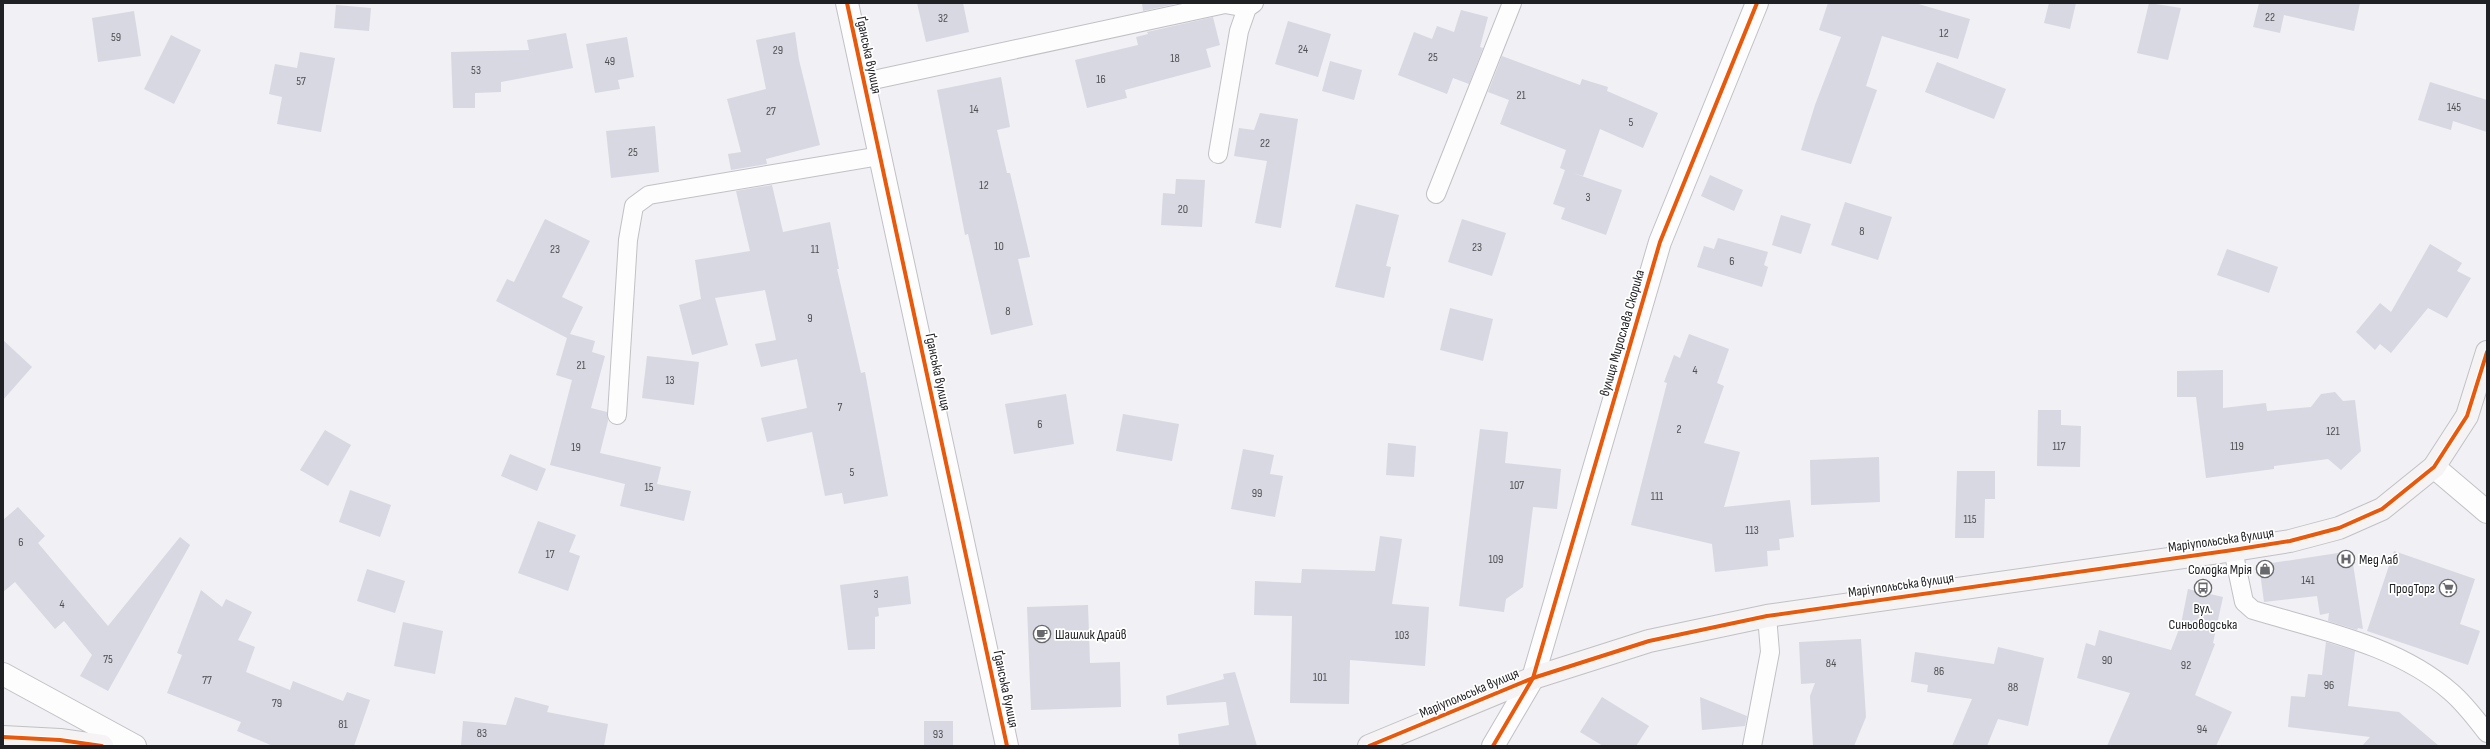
<svg xmlns="http://www.w3.org/2000/svg" width="2490" height="749" font-family="'Sofia Sans Condensed',sans-serif">
<style>
.building{fill:#d7d8e1}
.lines{fill:none;stroke-linecap:round;stroke-linejoin:round}
.lane-casing{stroke:#c1c1c5;stroke-width:20}
.street-casing{stroke:#c1c1c5;stroke-width:24}
.secondary-casing{stroke:#c1c1c5;stroke-width:24}
.lane{stroke:#fdfdfe;stroke-width:18}
.street{stroke:#fdfdfe;stroke-width:22}
.secondary{stroke:#f5f3f4;stroke-width:22}
.cycleway-casing{stroke:#fff;stroke-width:6}
.cycleway{stroke:#e8590c;stroke-width:4}
.labels{text-anchor:middle;dominant-baseline:central;stroke-width:3.5;stroke-linejoin:round;paint-order:stroke}
.number-label{font-size:12px;fill:#4f5054}
.street-label{font-size:14px;fill:#1f2023;stroke:#fff}
.poi-label{font-size:14px;fill:#1f2023;stroke:#fff;text-anchor:start}
</style>
<rect width="100%" height="100%" fill="#f0f0f5"/>
<g class="building">
<path d="M917,3H963L969,32L926,42Z"/>
<path d="M1142,3H1180L1143,11Z"/>
<path d="M1828,3H1915L1970,19L1958,59L1882,36L1866,86L1877,90L1851,164L1801,150L1815,105L1841,37L1819,30Z"/>
<path d="M2049,3H2076L2070,29L2044,23Z"/>
<path d="M2149,3L2181,8L2168,60L2137,53Z"/>
<path d="M2259,3H2360L2354,31L2284,15L2280,33L2253,27Z"/>
<path d="M336,5L371,8L369,31L334,28Z"/>
<path d="M1461,10L1488,17L1480,47L1483,48L1469,84L1453,78L1447,94L1398,75L1414,32L1432,39L1437,26L1454,32Z"/>
<path d="M134,11L141,56L98,62L92,18Z"/>
<path d="M1213,17L1220,45L1206,49L1211,67L1125,90L1127,98L1087,108L1075,60L1138,45L1136,37L1148,34L1147,32Z"/>
<path d="M1288,21L1331,34L1318,77L1275,64Z"/>
<path d="M795,32L799,60L820,145L766,159L767,164L731,170L728,154L741,152L727,99L766,89L756,40Z"/>
<path d="M566,33L573,68L501,82V92L475,93V108H453L451,52L529,50L527,40Z"/>
<path d="M171,35L201,50L174,104L144,89Z"/>
<path d="M627,37L634,77L618,80L620,89L595,93L586,44Z"/>
<path d="M300,52L335,58L321,132L277,124L282,97L269,94L275,64L297,68Z"/>
<path d="M1502,56L1580,85L1582,79L1608,87L1607,91L1658,113L1643,148L1600,129L1583,176L1573,173L1622,190L1606,235L1561,219L1565,208L1553,204L1565,170L1560,168L1566,150L1500,124L1509,100L1488,92Z"/>
<path d="M1330,61L1362,70L1354,100L1322,91Z"/>
<path d="M1937,62L2006,89L1994,119L1925,92Z"/>
<path d="M1001,77L1010,127L997,130L1007,173H1010L1030,257L1018,259L1033,325L991,335L968,234L965,235L937,90Z"/>
<path d="M2430,82L2487,100V132L2453,121L2451,130L2418,120Z"/>
<path d="M1260,113L1298,119L1281,228L1255,223L1267,161L1234,156L1239,128L1254,130Z"/>
<path d="M655,126L659,172L611,178L606,131Z"/>
<path d="M1710,175L1743,190L1734,211L1701,196Z"/>
<path d="M1176,179L1205,180L1202,227L1161,225L1163,193L1175,194Z"/>
<path d="M772,185L783,232L830,222L839,269H837L861,373L865,372L888,496L844,504L842,493L825,496L812,432L767,442L761,418L807,408L797,359L761,367L755,344L776,340L765,290L715,298L728,345L692,355L679,305L701,299L695,260L750,251L736,191Z"/>
<path d="M1845,202L1892,217L1878,260L1831,245Z"/>
<path d="M1356,204L1399,215L1386,266L1391,267L1384,298L1335,287Z"/>
<path d="M1781,215L1811,224L1801,254L1772,245Z"/>
<path d="M545,219L590,241L562,297L583,307L570,334L595,341L592,352L605,356L591,408L607,412L608,421L600,453L661,467L657,484L691,491L684,521L620,506L625,484L550,465L572,380L556,375L567,338L496,301L507,279L514,282Z"/>
<path d="M1462,219L1506,233L1492,276L1448,262Z"/>
<path d="M1718,238L1768,252L1764,265L1768,267L1762,287L1697,267L1704,246L1714,249Z"/>
<path d="M2430,244L2462,263L2457,271L2471,278L2447,318L2428,308L2391,353L2380,344L2375,350L2356,332L2380,303L2391,312Z"/>
<path d="M2227,249L2278,267L2269,293L2217,275Z"/>
<path d="M1450,308L1493,319L1483,361L1440,350Z"/>
<path d="M1689,334L1729,349L1717,383L1724,386L1704,443L1740,452L1724,507L1790,500L1794,537L1779,539L1780,550L1767,551L1768,566L1715,572L1712,544L1631,525L1667,383L1664,382L1674,355L1680,358Z"/>
<path d="M3,340L32,367L3,400Z"/>
<path d="M647,356L699,362L694,405L642,398Z"/>
<path d="M2223,370V408L2266,403L2267,411L2311,407L2321,394L2335,392L2343,401L2355,400L2361,451L2341,470L2328,459L2274,466V469L2206,478L2196,397H2177V371Z"/>
<path d="M1066,394L1074,444L1014,454L1005,404Z"/>
<path d="M2038,410H2061V425L2081,426L2080,467L2037,466Z"/>
<path d="M1123,414L1179,424L1172,461L1116,451Z"/>
<path d="M1480,429L1508,432L1505,463L1561,469L1557,509L1533,507L1523,587L1506,599L1504,612L1459,606Z"/>
<path d="M325,430L351,445L328,486L300,470Z"/>
<path d="M1388,443L1416,446L1414,477L1386,475Z"/>
<path d="M1243,449L1274,455L1270,474L1283,476L1275,517L1231,509Z"/>
<path d="M510,454L546,469L537,491L501,476Z"/>
<path d="M1879,457L1880,502L1811,505L1810,460Z"/>
<path d="M1957,471H1995V499H1985L1984,538H1955Z"/>
<path d="M350,490L391,505L380,537L339,522Z"/>
<path d="M18,507L45,536L38,543L108,626L180,537L190,545L108,691L80,676L92,655L64,621L55,629L15,582L3,592V520Z"/>
<path d="M538,521L576,535L569,552L580,556L568,591L518,573Z"/>
<path d="M1380,536L1402,539L1392,604L1429,607L1425,666L1350,660L1349,704L1290,703L1292,616L1254,615L1255,581L1301,583L1302,569L1375,571Z"/>
<path d="M2351,551L2363,629L2358,628L2357,630L2328,621L2329,613L2320,615L2317,596L2264,602L2259,565Z"/>
<path d="M2394,551L2475,579L2460,624L2480,631L2468,665L2367,631Z"/>
<path d="M367,569L405,581L395,613L357,601Z"/>
<path d="M908,576L911,604L878,608L879,616L875,617V649L848,650L840,585Z"/>
<path d="M2188,589L2223,597L2213,643L2215,644L2195,695L2232,712L2216,746H2107L2130,693L2077,678L2086,643L2095,646L2099,630L2171,650L2181,624Z"/>
<path d="M201,590L222,607L226,599L252,612L238,640L255,647L246,672L290,690L293,681L343,701L347,692L370,700L354,746H273L237,731L241,722L167,693L182,655L177,653Z"/>
<path d="M1088,605L1090,663L1120,662L1121,707L1031,710L1027,607Z"/>
<path d="M403,622L443,631L435,674L394,666Z"/>
<path d="M1861,639L1866,717L1854,746H1813L1810,696L1815,683L1801,684L1799,642Z"/>
<path d="M2326,642L2355,651L2348,706L2399,712L2439,746H2362L2370,737L2288,727L2291,696L2305,697L2308,674L2322,675Z"/>
<path d="M1998,647L2044,658L2028,726L1998,719L1987,746H1952L1972,699L1927,692L1928,685L1911,682L1915,652L1994,664Z"/>
<path d="M1235,672L1257,746H1179L1178,734L1229,725L1226,702L1167,705L1166,696L1224,679L1223,674Z"/>
<path d="M515,697L549,706L547,712L608,724L604,746H461L463,721L506,725Z"/>
<path d="M1602,697L1649,726L1636,746H1603L1580,732Z"/>
<path d="M1700,697L1747,716L1745,726L1702,730Z"/>
<rect x="924" y="721" width="29" height="25"/>
</g>
<g class="lines">
<defs>
<g id="lane">
<path d="M864,82L1225,4L1247,8"/>
<path d="M1218,154L1239,31L1247,8L1254,3"/>
<path d="M1436,194L1512,3"/>
<path d="M617,415L628,240L634,206L649,195L880,156"/>
<path d="M2233,550L2244,602L2253,610C2319,630 2398,645 2451,692C2465,704 2476,719 2487,733"/>
<path d="M1752,746L1770,652L1767,616"/>
</g>
<g id="street">
<path d="M847,3L1007,746"/>
<path d="M2434,467L2487,512"/>
<path d="M3,674L135,746"/>
<path d="M1493,746L1533,678L1660,242L1757,3"/>
</g>
<g id="secondary">
<path d="M3,737L60,740L102,746"/>
<path d="M1369,746L1533,678L1649,641L1767,616L2233,550L2290,541L2339,528L2382,509L2434,467L2467,416L2487,352"/>
</g>
</defs>
<use href="#lane" class="lane-casing"/>
<use href="#street" class="street-casing"/>
<use href="#secondary" class="secondary-casing"/>
<use href="#lane" class="lane"/>
<use href="#street" class="street"/>
<use href="#secondary" class="secondary"/>
<defs>
<g id="cycleway">
<path d="M847,3L1007,746"/>
<path d="M3,737L60,740L102,746"/>
<path d="M1369,746L1533,678L1649,641L1767,616L2233,550L2290,541L2339,528L2382,509L2434,467L2467,416L2487,352"/>
<path d="M1493,746L1533,678L1660,242L1757,3"/>
</g>
</defs>
<use href="#cycleway" class="cycleway-casing"/>
<use href="#cycleway" class="cycleway"/>
</g>
<defs>
<symbol id="hospital-ring" viewBox="-11 -11 22 22"><circle r="9.5" fill="#fff" stroke="#68696c" stroke-width="1.5"/><path d="M-5-5h3v3.5h4V-5h3V5h-3V1.5h-4V5h-3Z" fill="#68696c"/></symbol>
<symbol id="shop-ring" viewBox="-11 -11 22 22"><circle r="9.5" fill="#fff" stroke="#68696c" stroke-width="1.5"/><path d="M-5-2.5h2.3a2.7 3.5 0 0 1 5.4 0H5L5.5 6h-11ZM-1.5-2.5h3a1.5 2.3 0 0 0-3 0Z" fill="#68696c"/></symbol>
<symbol id="bus-ring" viewBox="-11 -11 22 22"><circle r="9.5" fill="#fff" stroke="#68696c" stroke-width="1.5"/><path d="M-5-6H5V4H4V6H2V4H-2V6H-4V4H-5ZM-3.5-4V0h7V-4ZM-3.5 1.2v1.5H-2V1.2ZM2 1.2v1.5H3.5V1.2Z" fill="#68696c"/></symbol>
<symbol id="supermarket-ring" viewBox="-11 -11 22 22"><circle r="9.5" fill="#fff" stroke="#68696c" stroke-width="1.5"/><path d="M-6-5.5h2.5l.6 2H6L4.5 2H-2.5L-4.4-4H-6ZM-1.5 3.2a1.3 1.3 0 1 0 .1 0ZM3 3.2a1.3 1.3 0 1 0 .1 0Z" fill="#68696c"/></symbol>
<symbol id="cafe-ring" viewBox="-11 -11 22 22"><circle r="9.5" fill="#fff" stroke="#68696c" stroke-width="1.5"/><path d="M-5.5-4.5H6V0H3Q3 3.5 0 3.5H-2.5Q-5.5 3.5-5.5 0ZM3-3.2v2h1.7v-2ZM-6 4.5H4V6H-6Z" fill="#68696c"/></symbol>
</defs>
<g fill-rule="evenodd">
<use href="#hospital-ring" x="2336" y="549" width="20" height="20"/>
<use href="#shop-ring" x="2255" y="559" width="20" height="20"/>
<use href="#bus-ring" x="2193" y="578" width="20" height="20"/>
<use href="#supermarket-ring" x="2438" y="578" width="20" height="20"/>
<use href="#cafe-ring" x="1032" y="624" width="20" height="20"/>
</g>
<g class="labels">
<g class="number-label">
<text x="2270" y="17">22</text>
<text x="943" y="18">32</text>
<text x="1944" y="33">12</text>
<text x="116" y="37">59</text>
<text x="1303" y="49">24</text>
<text x="778" y="50">29</text>
<text x="1433" y="57">25</text>
<text x="1175" y="58">18</text>
<text x="610" y="61">49</text>
<text x="476" y="70">53</text>
<text x="1101" y="79">16</text>
<text x="301" y="81">57</text>
<text x="1521" y="95">21</text>
<text x="2454" y="107">145</text>
<text x="974" y="109">14</text>
<text x="771" y="111">27</text>
<text x="1631" y="122">5</text>
<text x="1265" y="143">22</text>
<text x="633" y="152">25</text>
<text x="984" y="185">12</text>
<text x="1588" y="197">3</text>
<text x="1183" y="209">20</text>
<text x="1862" y="231">8</text>
<text x="999" y="246">10</text>
<text x="1477" y="247">23</text>
<text x="555" y="249">23</text>
<text x="815" y="249">11</text>
<text x="1732" y="261">6</text>
<text x="1008" y="311">8</text>
<text x="810" y="318">9</text>
<text x="581" y="365">21</text>
<text x="1695" y="370">4</text>
<text x="670" y="380">13</text>
<text x="840" y="407">7</text>
<text x="1040" y="424">6</text>
<text x="1679" y="429">2</text>
<text x="2333" y="431">121</text>
<text x="2059" y="446">117</text>
<text x="2237" y="446">119</text>
<text x="576" y="447">19</text>
<text x="852" y="472">5</text>
<text x="1517" y="485">107</text>
<text x="649" y="487">15</text>
<text x="1257" y="493">99</text>
<text x="1657" y="496">111</text>
<text x="1970" y="519">115</text>
<text x="1752" y="530">113</text>
<text x="21" y="542">6</text>
<text x="550" y="554">17</text>
<text x="1496" y="559">109</text>
<text x="2308" y="580">141</text>
<text x="876" y="594">3</text>
<text x="62" y="604">4</text>
<text x="1402" y="635">103</text>
<text x="108" y="659">75</text>
<text x="2107" y="660">90</text>
<text x="1831" y="663">84</text>
<text x="2186" y="665">92</text>
<text x="1939" y="671">86</text>
<text x="1320" y="677">101</text>
<text x="207" y="680">77</text>
<text x="2329" y="685">96</text>
<text x="2013" y="687">88</text>
<text x="277" y="703">79</text>
<text x="343" y="724">81</text>
<text x="2202" y="729">94</text>
<text x="482" y="733">83</text>
<text x="938" y="734">93</text>
</g>
<g class="street-label">
<text transform="translate(869 55) rotate(78)">Ґданська вулиця</text>
<text transform="translate(1622 333) rotate(-74)">вулиця Мирослава Скорика</text>
<text transform="translate(938 372) rotate(78)">Ґданська вулиця</text>
<text transform="translate(2221 540) rotate(-8)">Маріупольська вулиця</text>
<text transform="translate(1901 585) rotate(-8)">Маріупольська вулиця</text>
<text transform="translate(1006 689) rotate(78)">Ґданська вулиця</text>
<text transform="translate(1469 693) rotate(-23)">Маріупольська вулиця</text>
</g>
<g class="poi-label">
<text x="2359" y="559">Мед Лаб</text>
<text x="2252" y="569" text-anchor="end">Солодка Мрія</text>
<text x="2435" y="588" text-anchor="end">ПродТорг</text>
<text x="2203" y="608" text-anchor="middle">Вул.<tspan x="2203" dy="16">Синьоводська</tspan></text>
<text x="1055" y="634">Шашлик Драйв</text>
</g>
</g>
<rect width="2490" height="749" fill="none" stroke="#1f2023" stroke-width="8"/>
</svg>
